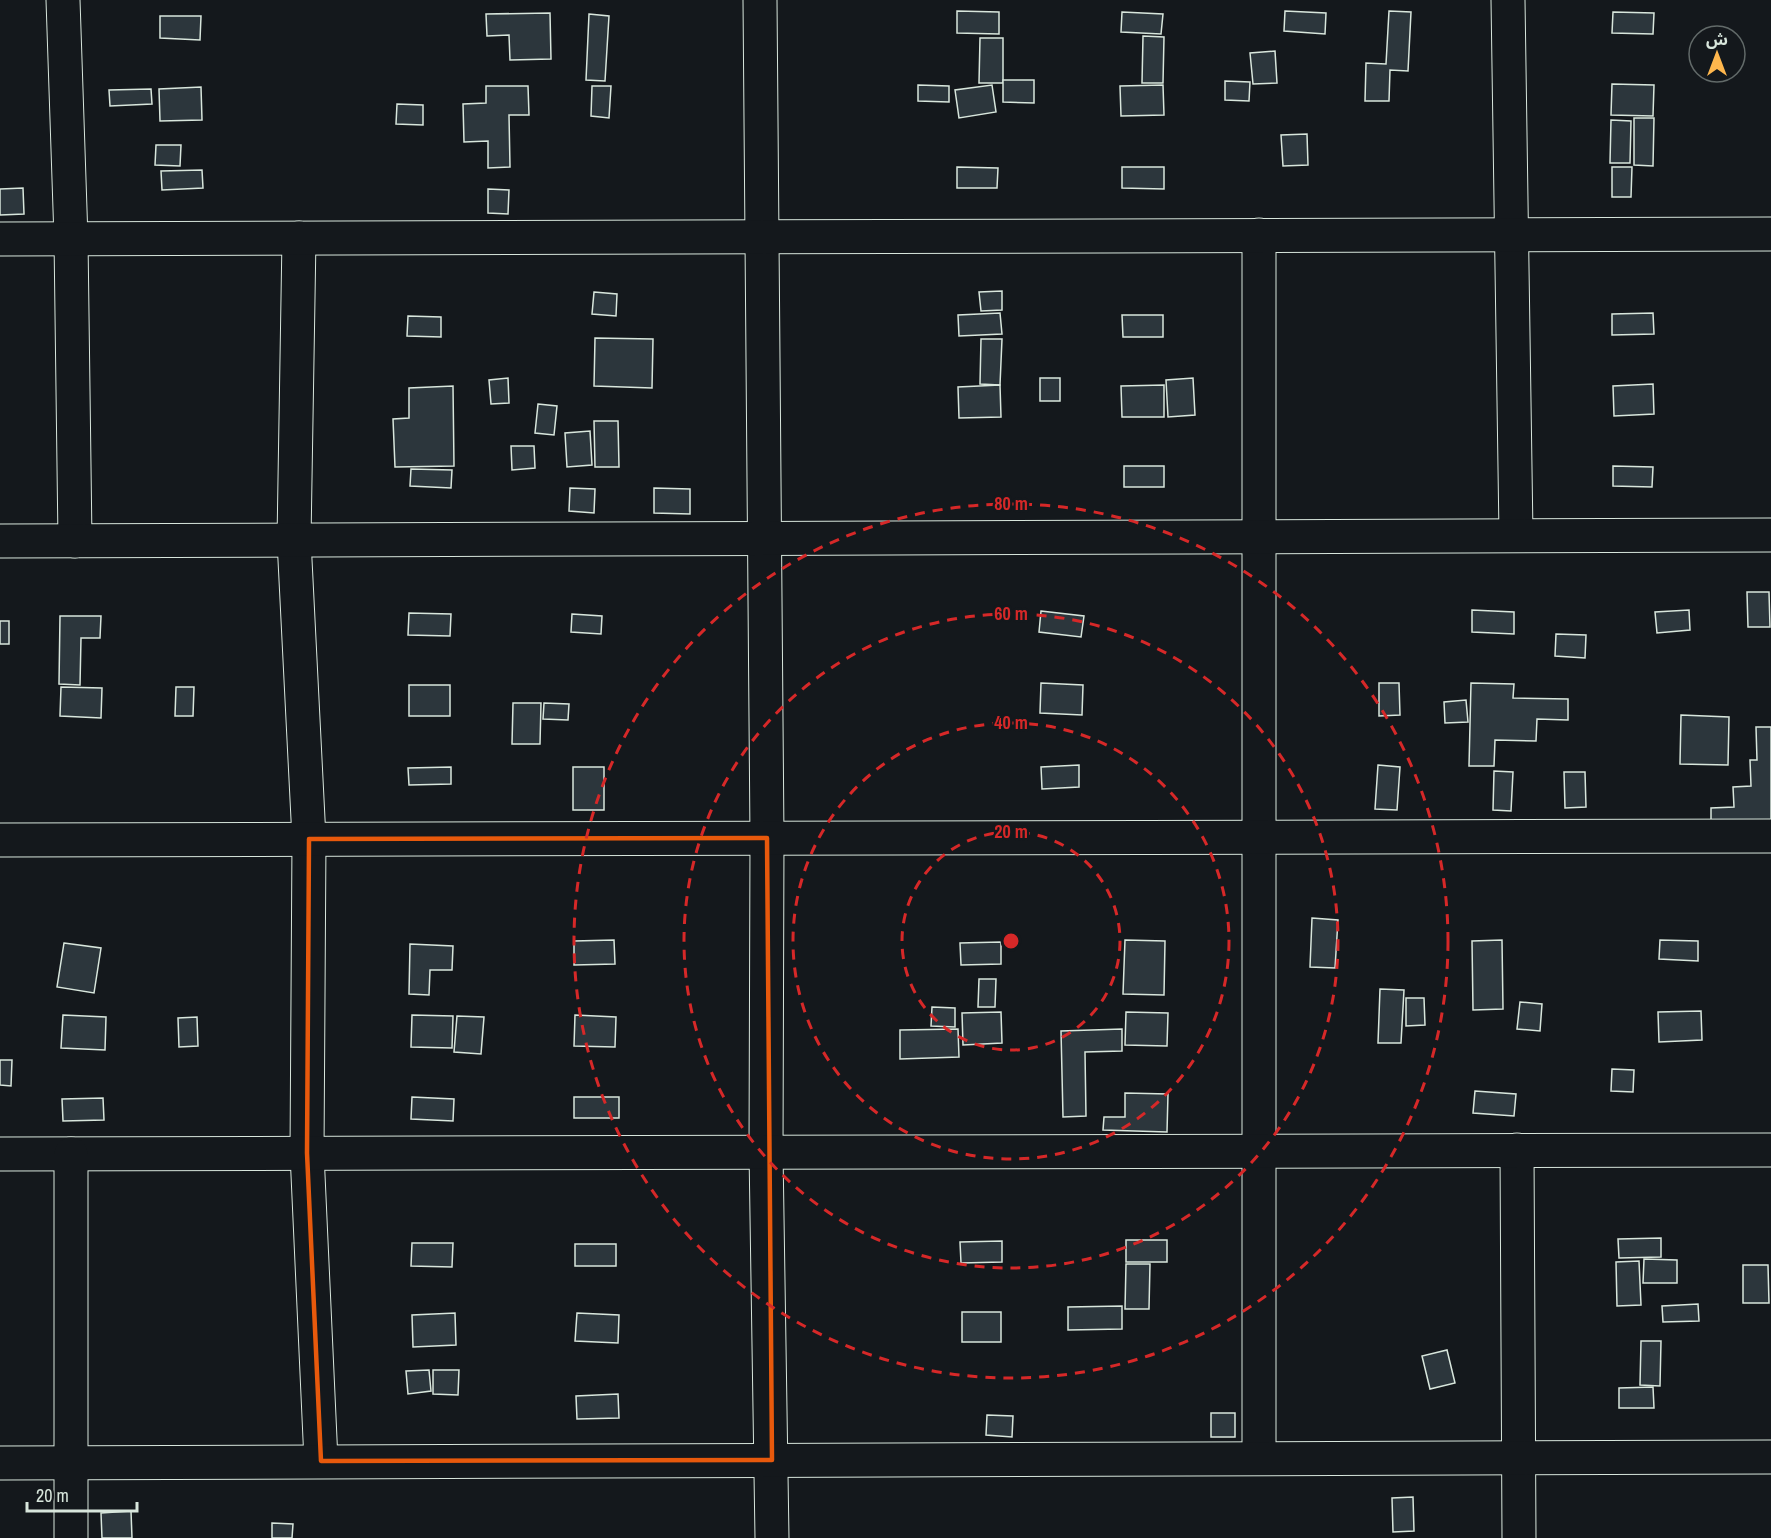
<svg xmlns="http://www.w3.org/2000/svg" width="1771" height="1538" font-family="'Archivo Narrow','Noto Sans Arabic',sans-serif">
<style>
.building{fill:#2c363c;stroke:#d8e6dc;stroke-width:1.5}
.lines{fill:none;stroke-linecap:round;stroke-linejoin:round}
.street-casing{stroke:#d8e6dc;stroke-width:35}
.street{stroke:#14181c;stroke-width:33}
.marked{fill:none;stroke:#e8590c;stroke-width:4.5;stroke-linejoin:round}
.ring{fill:none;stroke:#d62828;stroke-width:3;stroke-dasharray:10 8}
.centre{fill:#d62828;stroke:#14181c;stroke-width:3}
.ring-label{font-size:18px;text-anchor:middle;font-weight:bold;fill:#d62828;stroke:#14181c;stroke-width:4.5;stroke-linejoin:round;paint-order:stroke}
</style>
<rect width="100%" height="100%" fill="#14181c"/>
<g class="building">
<path d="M957,11L999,12V34L957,33Z"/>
<path d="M1285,11L1326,13L1325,34L1284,31Z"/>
<path d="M1389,11L1411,12L1408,71L1390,70L1389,101H1365L1366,63L1386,64Z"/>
<path d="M1122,12L1163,14L1161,34L1121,32Z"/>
<path d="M1613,12L1654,13L1653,34L1612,33Z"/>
<path d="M550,13L551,59L510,60L509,35L487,36L486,14Z"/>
<path d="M589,14L609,16L605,81L586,80Z"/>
<path d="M160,16H201L200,40L160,38Z"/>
<path d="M1143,36L1164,37L1163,83H1142Z"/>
<path d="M980,38H1003V83H979Z"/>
<path d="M1275,51L1277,83L1253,84L1250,53Z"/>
<path d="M1003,80H1034V103L1003,102Z"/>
<path d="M1225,81L1250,82L1249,101L1225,100Z"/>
<path d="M1612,84L1654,85L1653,116L1611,115Z"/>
<path d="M918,85L949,86V102L918,101Z"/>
<path d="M992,85L996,112L959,118L955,90Z"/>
<path d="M1163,85L1164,115L1121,116L1120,86Z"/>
<path d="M486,86H528L529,115H509L510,167L488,168V141L464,142L463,104L486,103Z"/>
<path d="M592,86H611L609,118L591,116Z"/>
<path d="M201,87L202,120L160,121L159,89Z"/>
<path d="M151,89L152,104L110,106L109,90Z"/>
<path d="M397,104L423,105V125L396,124Z"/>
<path d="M1634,118H1654L1653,166L1634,165Z"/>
<path d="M1611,120L1631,121L1630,163H1610Z"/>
<path d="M1307,134L1308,165L1283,166L1281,135Z"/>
<path d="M156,145H181L180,166L155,165Z"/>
<path d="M957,167L998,168L997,188H957Z"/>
<path d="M1122,167H1164V189L1122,188Z"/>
<path d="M1612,167H1632L1631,197H1612Z"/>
<path d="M202,170L203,188L162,190L161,171Z"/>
<path d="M23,188L24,214L0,215V189Z"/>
<path d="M488,189L509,190L508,214L488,213Z"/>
<path d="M1002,291V310L981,311L979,292Z"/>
<path d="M594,292L617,294L616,316L592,314Z"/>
<path d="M1000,313L1002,334L959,336L958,315Z"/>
<path d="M1653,313L1654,334L1612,335V314Z"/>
<path d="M1122,315H1163V337H1123Z"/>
<path d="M408,316L441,317V337L407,336Z"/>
<path d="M595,338L653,339L652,388L594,386Z"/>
<path d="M981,339H1002L1000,385L980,384Z"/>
<path d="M508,378L509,403L491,404L489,380Z"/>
<rect x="1040" y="378" width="20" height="23"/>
<path d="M1193,378L1195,415L1168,417L1166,380Z"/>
<path d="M1653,384L1654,414L1614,416L1613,386Z"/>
<path d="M1000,385L1001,417L959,418L958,387Z"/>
<path d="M1164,385V417H1122L1121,386Z"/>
<path d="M453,386L454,466L395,467L393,419L409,418V388Z"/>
<path d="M538,404L557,406L554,435L535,433Z"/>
<path d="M594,421H618L619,467H595Z"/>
<path d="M590,431L592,465L567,467L565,433Z"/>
<path d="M511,446H534L535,468L512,470Z"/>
<rect x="1124" y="466" width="40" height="21"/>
<path d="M1613,466L1653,467L1652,487L1613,486Z"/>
<path d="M411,469L452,470L451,488L410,486Z"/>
<path d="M570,488L595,489L594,513L569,511Z"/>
<path d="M654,488L690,489V514L654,513Z"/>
<path d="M1747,592H1769L1770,627H1748Z"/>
<path d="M1472,610L1514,612V634L1472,632Z"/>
<path d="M1689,610L1690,630L1657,633L1655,612Z"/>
<path d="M1041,611L1084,616L1081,637L1039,632Z"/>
<path d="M409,613L451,614L450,636L408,635Z"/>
<path d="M572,614L602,616L601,634L571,632Z"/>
<path d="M60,616H101L100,638H81L80,685L59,684Z"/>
<rect x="0" y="621" width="9" height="23"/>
<path d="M1556,634L1586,635L1585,658L1555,656Z"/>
<path d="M1041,683L1083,685L1082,715L1040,713Z"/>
<path d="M1379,683H1399L1400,715L1379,716Z"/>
<path d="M1471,683L1514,684L1513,698L1568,699V720L1537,719L1536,741L1495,740L1494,766H1469Z"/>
<rect x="409" y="685" width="41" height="31"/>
<path d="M61,687L102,688L101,718L60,716Z"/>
<path d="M176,687H194L193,716H175Z"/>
<path d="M1466,700L1468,722L1445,723L1444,702Z"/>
<path d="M513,703H541L540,744H512Z"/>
<path d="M544,703L569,704L568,720L543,719Z"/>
<path d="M1681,715L1729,717L1728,765L1680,764Z"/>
<path d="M1756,727H1771V822L1711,824V808L1734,807L1733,787L1751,786L1750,760H1757Z"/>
<path d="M1079,765V787L1042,789L1041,767Z"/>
<path d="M1378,765L1400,767L1397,810L1375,809Z"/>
<path d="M451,767V784L409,785L408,768Z"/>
<rect x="573" y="767" width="31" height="43"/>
<path d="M1494,771L1513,772L1511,811L1493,810Z"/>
<path d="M1564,772H1585L1586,807L1565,808Z"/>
<path d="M1312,918L1338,920L1335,968L1310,967Z"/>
<path d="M614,940L615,964L574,965V941Z"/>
<path d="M1125,940L1165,941L1164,995L1123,994Z"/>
<path d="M1502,940L1503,1009L1473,1010L1472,941Z"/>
<path d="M1660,940L1698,941V961L1659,959Z"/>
<path d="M1001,942V964L961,965L960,943Z"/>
<path d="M64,943L101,948L94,993L57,987Z"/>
<path d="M410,944L453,946L452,970H430L429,995L409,994Z"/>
<path d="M979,979H996L995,1007H978Z"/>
<path d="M1380,989L1404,990L1401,1043H1378Z"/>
<path d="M1406,998H1424L1425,1025L1406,1026Z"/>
<path d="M1520,1002L1542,1004L1540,1031L1517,1029Z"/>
<path d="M932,1007L955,1008V1027L931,1026Z"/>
<path d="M1701,1011L1702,1040L1659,1042L1658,1012Z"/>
<path d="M1001,1012L1002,1043L963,1045L962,1013Z"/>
<path d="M1126,1012L1168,1013L1167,1046L1125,1045Z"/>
<path d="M63,1015L106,1017L105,1050L61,1048Z"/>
<path d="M412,1015L453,1016L452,1048L411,1047Z"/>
<path d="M575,1015L616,1017L615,1047L574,1046Z"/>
<path d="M457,1016L484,1017L481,1054L454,1052Z"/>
<path d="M197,1017L198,1046L179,1047L178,1018Z"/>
<path d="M958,1029L959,1057L900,1059V1030Z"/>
<path d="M1122,1029V1051L1085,1052L1086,1116L1063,1117L1061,1031Z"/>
<path d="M0,1060H12L11,1086L0,1085Z"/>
<path d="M1612,1069L1634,1070L1633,1092L1611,1091Z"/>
<path d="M1475,1091L1516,1094L1514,1116L1473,1113Z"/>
<path d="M1125,1093L1168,1094L1167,1132L1103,1130L1104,1117H1125Z"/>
<path d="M412,1097L454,1099L453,1121L411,1119Z"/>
<rect x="574" y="1097" width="45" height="21"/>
<path d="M103,1098L104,1120L63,1121L62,1099Z"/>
<path d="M1661,1238V1257L1619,1258L1618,1239Z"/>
<rect x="1126" y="1240" width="41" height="22"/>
<path d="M1002,1241V1262L961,1263L960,1242Z"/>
<path d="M412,1243H453L452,1267L411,1266Z"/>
<rect x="575" y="1244" width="41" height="22"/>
<path d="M1644,1259L1677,1260V1283H1643Z"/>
<path d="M1639,1261L1641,1305L1617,1306L1616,1262Z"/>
<path d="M1126,1264H1150L1149,1309H1125Z"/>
<path d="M1743,1265H1768L1769,1303H1743Z"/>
<path d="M1698,1304L1699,1321L1663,1322L1662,1306Z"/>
<path d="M1122,1306V1329L1068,1330V1307Z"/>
<rect x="962" y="1312" width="39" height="30"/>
<path d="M455,1313L456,1345L413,1347L412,1315Z"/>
<path d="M577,1313L619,1315L618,1343L575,1341Z"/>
<path d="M1641,1341H1661L1660,1386L1640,1385Z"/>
<path d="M1447,1350L1455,1383L1430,1389L1422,1356Z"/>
<path d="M429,1370L431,1391L408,1394L406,1371Z"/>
<path d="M433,1370H459L458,1395L433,1394Z"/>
<path d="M1653,1387L1654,1408H1619V1388Z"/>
<path d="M618,1394L619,1418L577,1419L576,1396Z"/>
<rect x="1211" y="1413" width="24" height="24"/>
<path d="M987,1415L1013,1416L1012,1437L986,1435Z"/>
<path d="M1413,1497L1414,1531L1393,1532L1392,1498Z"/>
<path d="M131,1511L132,1538H102L101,1513Z"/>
<path d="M272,1523L293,1524L292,1538H272Z"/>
</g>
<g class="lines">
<defs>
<g id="street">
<path d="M63,0L71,239L75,541"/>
<path d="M760,0L767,838L766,1152L772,1538"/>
<path d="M1508,0L1516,535"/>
<path d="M1259,235V1458"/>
<path d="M299,238L294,540L309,839L307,1153L321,1461"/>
<path d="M0,239L1771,234"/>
<path d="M0,541L1771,535"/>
<path d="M0,840L1771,836"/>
<path d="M1517,1150L1519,1538"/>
<path d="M0,1154L1771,1150"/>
<path d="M0,1463L1771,1457"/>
<path d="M71,1538V1154"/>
</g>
</defs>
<use href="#street" class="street-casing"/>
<use href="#street" class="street"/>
</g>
<path class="marked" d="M767,838L772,1460L321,1461L307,1153L309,839Z"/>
<g class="ring">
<circle cx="1011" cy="941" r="109"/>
<circle cx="1011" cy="941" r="218"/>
<circle cx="1011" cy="941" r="327"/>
<circle cx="1011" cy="941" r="437"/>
</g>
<circle cx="1011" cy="941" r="9" class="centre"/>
<g class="ring-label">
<text x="1011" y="510">80 m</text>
<text x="1011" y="620">60 m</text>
<text x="1011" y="729">40 m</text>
<text x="1011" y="838">20 m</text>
</g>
<g transform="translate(1717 54)"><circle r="28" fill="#14181c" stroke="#626a69" stroke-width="1.5"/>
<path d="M0-4.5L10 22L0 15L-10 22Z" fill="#ffb74d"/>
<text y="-9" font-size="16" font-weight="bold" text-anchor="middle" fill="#d8e6dc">ش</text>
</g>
<path d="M27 1502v9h110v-9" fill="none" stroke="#d8e6dc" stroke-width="3"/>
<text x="36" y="1502" font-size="18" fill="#d8e6dc" stroke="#14181c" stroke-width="4.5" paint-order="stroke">20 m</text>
</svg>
